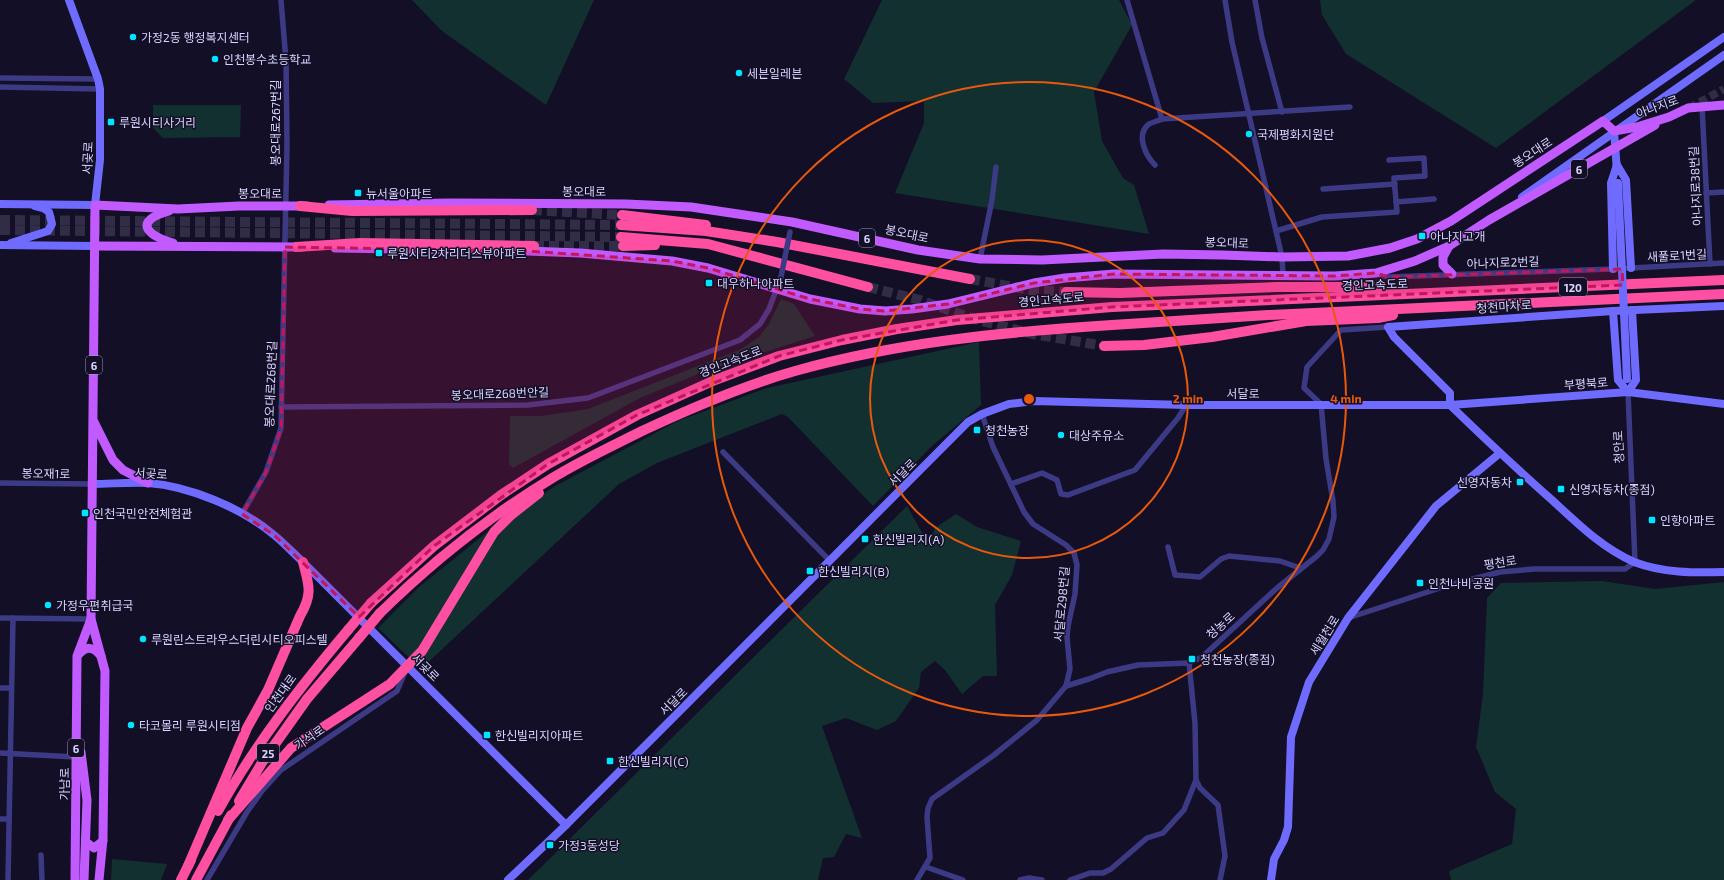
<svg xmlns="http://www.w3.org/2000/svg" width="1724" height="880" font-family="'Exo 2','Noto Sans KR',sans-serif">
<style>
.green{fill:#12302f}
.lines{fill:none;stroke-linecap:round;stroke-linejoin:round}
.secondary-tunnel{stroke:#312d47;stroke-width:8;stroke-dasharray:8 4;stroke-linecap:butt}
.highway-tunnel{stroke:#312d47;stroke-width:10;stroke-dasharray:10 5;stroke-linecap:butt}
.street{stroke:#3d3a85;stroke-width:5.5}
.secondary{stroke:#6f6bff;stroke-width:8}
.primary{stroke:#c25bff;stroke-width:9}
.highway{stroke:#ff4fa3;stroke-width:10}
.street-bridge{stroke:#3d3a85;stroke-width:5.5}
.secondary-bridge{stroke:#6f6bff;stroke-width:8}
.highway-bridge{stroke:#ff4fa3;stroke-width:10}
.marked{fill:#c2185b;fill-opacity:0.2;stroke:#c2185b;stroke-width:3;stroke-dasharray:8 5;stroke-linejoin:round}
.ring{fill:none;stroke:#e8590c;stroke-width:2}
.poi-dot{fill:#00e5ff;stroke:#130f26;stroke-width:1.5}
.labels{text-anchor:middle;dominant-baseline:central;stroke-width:3;stroke-linejoin:round;paint-order:stroke}
.shield{fill:#130f26;stroke:#9e99be;stroke-width:1}
.shield-label{font-size:11px;font-weight:bold;fill:#d9d4ff}
.poi-label{font-size:12px;fill:#d9d4ff;stroke:#130f26;text-anchor:start}
.street-label{font-size:12px;fill:#d9d4ff;stroke:#130f26}
.centre{fill:#e8590c;stroke:#130f26;stroke-width:2}
.ring-label{font-size:12px;text-anchor:middle;font-weight:bold;fill:#e8590c;stroke:#130f26;stroke-width:3;stroke-linejoin:round;paint-order:stroke}
</style>
<rect width="100%" height="100%" fill="#130f26"/>
<g class="green">
<path d="M412,0H594L546,105L442,31Z"/>
<path d="M882,0H1119L1132,25L1094,92L1102,141L1123,178L1134,185L1149,234L895,193L924,123V101L873,103L844,79Z"/>
<path d="M1320,0H1696L1496,148L1346,54L1322,15Z"/>
<path d="M153,105H241L240,137L163,138L153,128Z"/>
<path d="M781,299L794,304L815,336L703,372L640,398L513,468L509,464L510,416H541L588,409L741,349L759,337L769,324Z"/>
<path d="M979,342L981,405L933,445L873,506L788,417L782,414L657,463L619,484L421,669L378,628L419,587L486,533L555,486L678,421L767,388Z"/>
<path d="M907,506L929,545L935,528L956,514L977,527L1021,541L1012,575L995,605L997,676H983L962,694L945,670L935,661L921,672L919,688L896,721L877,730L846,718L822,726L862,838L846,834L834,857L823,858L818,880H528Z"/>
<path d="M1602,581L1655,589L1724,582V880H1451L1449,871L1512,844L1516,809L1495,792L1476,747L1483,694L1487,598L1501,583Z"/>
<path d="M112,859L167,864L161,880H111Z"/>
</g>
<g class="lines">
<path class="secondary-tunnel" d="M1689,108L1724,89"/>
<g class="highway-tunnel">
<path d="M532,210L622,215"/>
<path d="M0,220L621,225"/>
<path d="M0,230L621,237"/>
<path d="M534,246H623"/>
<path d="M970,279L1031,290L1066,292"/>
<path d="M868,287L920,300L974,319L1033,334L1104,346"/>
</g>
<g class="street">
<path d="M1127,0L1162,119"/>
<path d="M1225,0L1232,42L1282,257L1283,275"/>
<path d="M1255,0L1262,38L1282,112"/>
<path d="M0,78L98,79"/>
<path d="M0,87L100,89"/>
<path d="M1702,106L1710,264"/>
<path d="M1155,165C1146,156 1135,135 1149,124C1153,122 1158,121 1162,119L1350,107"/>
<path d="M1323,189L1395,184"/>
<path d="M1706,193L1724,192"/>
<path d="M1396,202L1434,199"/>
<path d="M1276,231L1322,217L1397,212L1394,178L1425,176L1424,158L1389,160"/>
<path d="M980,259L992,200L996,167"/>
<path d="M1377,274L1389,277L1613,269L1724,263"/>
<path d="M281,407L528,405L588,398L740,340L760,324L769,309L781,277"/>
<path d="M723,452L830,561"/>
<path d="M0,483L92,484"/>
<path d="M1011,484L1042,473L1057,480L1061,494L1068,495L1135,470L1178,418L1186,405"/>
<path d="M242,514L266,472L281,428L287,145L286,61L281,0"/>
<path d="M1168,547L1175,575L1200,577L1221,559L1229,556L1280,561L1300,568"/>
<path d="M0,618L91,619"/>
<path d="M1348,618L1446,586L1500,572L1534,569H1625L1635,562L1628,392"/>
<path d="M1066,686L1089,679L1107,672L1138,665L1189,663"/>
<path d="M0,688H11"/>
<path d="M0,753L76,757"/>
<path d="M0,819H9"/>
<path d="M41,855L42,880"/>
<path d="M926,867L963,880"/>
<path d="M8,880L13,618"/>
<path d="M207,880L247,812L262,791L281,770L397,691L405,672"/>
<path d="M917,880L930,858L927,817L928,808L932,799L994,755L1037,720L1066,686L1070,669L1067,637L1068,626L1075,594L1077,565L1074,553L1066,545L1033,524L1024,512L993,447L982,414"/>
<path d="M1020,880L1029,878L1042,880"/>
<path d="M1070,880L1090,873H1103L1111,869L1147,838L1163,833L1184,810L1196,780"/>
<path d="M1220,880L1225,856L1218,805L1200,788L1196,780L1195,723L1189,663L1202,657L1277,588L1317,556L1323,550L1329,539L1334,517L1333,501L1326,459L1321,404L1304,388L1307,367L1341,330L1388,327"/>
</g>
<g class="secondary">
<path d="M1603,121L1724,37"/>
<path d="M1614,131L1617,171"/>
<path d="M1617,165L1626,180L1631,268"/>
<path d="M1522,197L1724,55"/>
<path d="M0,204L95,205L100,160V89L98,79L69,0"/>
<path d="M11,243L48,231L52,224L49,212L43,208L35,206"/>
<path d="M0,245L95,246"/>
<path d="M1613,269L1611,183L1617,165"/>
<path d="M1613,311L1618,380L1628,392"/>
<path d="M1628,392L1636,380L1632,310"/>
<path d="M1450,405V393L1394,337L1388,327L1613,311L1724,306"/>
<path d="M1450,405C1484,438 1517,469 1552,500C1577,523 1602,548 1634,562C1663,573 1694,573 1724,572"/>
<path d="M92,484C110,484 129,482 148,483C189,486 242,508 274,535C284,543 293,553 303,562L566,825"/>
<path d="M508,880L566,825L968,422L982,414L1009,404L1034,401L1186,405H1450L1628,392L1724,404"/>
<path d="M1271,880L1274,859L1284,840L1288,827L1291,737L1309,682L1348,618L1436,506L1500,453"/>
</g>
<g class="primary">
<path d="M329,205L450,203L626,204L691,207L792,222L918,250L980,259L1042,260L1163,254L1223,255L1282,257L1348,256L1390,248L1417,239L1451,221L1603,121L1614,131L1637,127L1669,117L1688,108L1724,105"/>
<path d="M169,211C133,221 146,235 173,243"/>
<path d="M95,246L302,247"/>
<path d="M1449,246L1443,257V265L1452,274"/>
<path d="M335,248L527,251L580,253L672,261L708,268L810,299L860,309L885,311L912,309L948,304L1034,283L1065,278L1114,274L1335,276L1376,273L1415,261L1449,246L1489,220L1655,125"/>
<path d="M94,422L113,460L123,470L148,483"/>
<path d="M78,655C86,646 93,646 101,656"/>
<path d="M81,752L87,800L84,880"/>
<path d="M86,842L94,848L103,841"/>
<path d="M75,880L77,656L91,619"/>
<path d="M99,880L103,839L105,671L91,619L95,205L178,209L239,206H307"/>
</g>
<g class="highway">
<path d="M300,206L352,211L532,210"/>
<path d="M622,215L706,225"/>
<path d="M621,225L706,231L777,242L970,279"/>
<path d="M621,237L708,244L868,287"/>
<path d="M623,246L655,245"/>
<path d="M296,247L360,243L534,246"/>
<path d="M1066,292L1120,293L1277,287H1378L1401,291"/>
<path d="M1104,346L1144,345L1212,337L1306,321L1378,318L1393,315"/>
<path d="M371,603L434,546L501,495L548,464L637,415L715,380L779,356L842,340L897,329L957,320L1112,307L1724,280"/>
<path d="M380,613C432,562 491,515 554,477C582,460 612,446 642,431C691,408 742,386 795,371C898,342 1005,332 1112,325C1164,322 1216,318 1268,315C1420,308 1572,301 1724,294"/>
<path d="M239,801L263,761L307,699L359,638"/>
<path d="M218,811C254,746 300,687 348,630"/>
<path d="M228,820L291,748L390,684L422,651L494,532L511,515L539,493"/>
<path d="M188,866L247,728L268,690L300,616C313,594 309,585 303,562"/>
<path d="M181,880L191,860"/>
<path d="M196,880L231,815"/>
</g>
<path class="street-bridge" d="M781,277L790,232"/>
<path class="secondary-bridge" d="M1618,183L1627,379"/>
<g class="highway-bridge">
<path d="M348,630L371,603"/>
<path d="M359,638L380,613"/>
</g>
</g>
<path class="marked" d="M285,247L527,251L672,261L708,268L810,299L860,309L885,311L948,304L1034,283L1114,274L1335,276L1376,273L1389,277L1622,269L1623,285L1112,307L957,320L842,340L779,356L637,415L548,464L434,546L359,617L274,535L242,514L266,472L281,428Z"/>
<g class="ring">
<circle cx="1029" cy="399" r="159"/>
<circle cx="1029" cy="399" r="317"/>
</g>
<g class="poi-dot">
<circle cx="133" cy="37" r="4"/>
<circle cx="215" cy="59" r="4"/>
<circle cx="739" cy="73" r="4"/>
<rect x="107" y="118" width="8" height="8" rx="2"/>
<circle cx="1249" cy="134" r="4"/>
<rect x="354" y="189" width="8" height="8" rx="2"/>
<rect x="1418" y="232" width="8" height="8" rx="2"/>
<rect x="375" y="249" width="8" height="8" rx="2"/>
<rect x="705" y="279" width="8" height="8" rx="2"/>
<rect x="973" y="426" width="8" height="8" rx="2"/>
<circle cx="1061" cy="435" r="4"/>
<rect x="1516" y="478" width="8" height="8" rx="2"/>
<rect x="1557" y="485" width="8" height="8" rx="2"/>
<rect x="81" y="509" width="8" height="8" rx="2"/>
<rect x="1648" y="516" width="8" height="8" rx="2"/>
<rect x="861" y="535" width="8" height="8" rx="2"/>
<rect x="806" y="567" width="8" height="8" rx="2"/>
<rect x="1416" y="579" width="8" height="8" rx="2"/>
<circle cx="48" cy="605" r="4"/>
<circle cx="143" cy="639" r="4"/>
<rect x="1188" y="655" width="8" height="8" rx="2"/>
<circle cx="131" cy="725" r="4"/>
<rect x="483" y="731" width="8" height="8" rx="2"/>
<rect x="606" y="757" width="8" height="8" rx="2"/>
<rect x="546" y="841" width="8" height="8" rx="2"/>
</g>
<g class="labels">
<g class="shield">
<rect x="1571" y="160" width="16" height="18" rx="3"/>
<rect x="859" y="229" width="16" height="18" rx="3"/>
<rect x="1559" y="278" width="28" height="18" rx="3"/>
<rect x="86" y="356" width="16" height="18" rx="3"/>
<rect x="68" y="739" width="16" height="18" rx="3"/>
<rect x="257" y="744" width="22" height="18" rx="3"/>
</g>
<g class="shield-label">
<text x="1579" y="169">6</text>
<text x="867" y="238">6</text>
<text x="1573" y="287">120</text>
<text x="94" y="365">6</text>
<text x="76" y="748">6</text>
<text x="268" y="753">25</text>
</g>
<g class="poi-label">
<text x="141" y="37">가정2동 행정복지센터</text>
<text x="223" y="59">인천봉수초등학교</text>
<text x="747" y="73">세븐일레븐</text>
<text x="119" y="122">루원시티사거리</text>
<text x="1257" y="134">국제평화지원단</text>
<text x="366" y="193">뉴서울아파트</text>
<text x="1430" y="236">아나지고개</text>
<text x="387" y="253">루원시티2차리더스뷰아파트</text>
<text x="717" y="283">대우하나아파트</text>
<text x="985" y="430">청천농장</text>
<text x="1069" y="435">대상주유소</text>
<text x="1512" y="482" text-anchor="end">신영자동차</text>
<text x="1569" y="489">신영자동차(종점)</text>
<text x="93" y="513">인천국민안전체험관</text>
<text x="1660" y="520">인향아파트</text>
<text x="873" y="539">한신빌리지(A)</text>
<text x="818" y="571">한신빌리지(B)</text>
<text x="1428" y="583">인천나비공원</text>
<text x="56" y="605">가정우편취급국</text>
<text x="151" y="639">루원린스트라우스더린시티오피스텔</text>
<text x="1200" y="659">청천농장(종점)</text>
<text x="139" y="725">타코몰리 루원시티점</text>
<text x="495" y="735">한신빌리지아파트</text>
<text x="618" y="761">한신빌리지(C)</text>
<text x="558" y="845">가정3동성당</text>
</g>
<g class="street-label">
<text transform="translate(1657 106) rotate(-20)">아나지로</text>
<text transform="translate(275 123) rotate(-90)">봉오대로267번길</text>
<text transform="translate(1532 152) rotate(-33)">봉오대로</text>
<text transform="translate(87 158) rotate(-87)">서곶로</text>
<text transform="translate(1695 186) rotate(-93)">아나지로38번길</text>
<text x="584" y="191">봉오대로</text>
<text x="260" y="193">봉오대로</text>
<text transform="translate(907 233) rotate(12)">봉오대로</text>
<text transform="translate(1227 242) rotate(2)">봉오대로</text>
<text transform="translate(1677 255) rotate(-3)">새풀로1번길</text>
<text transform="translate(1503 262) rotate(-2)">아나지로2번길</text>
<text transform="translate(1375 284) rotate(-2)">경인고속도로</text>
<text transform="translate(1051 299) rotate(-5)">경인고속도로</text>
<text transform="translate(1504 306) rotate(-4)">청천마차로</text>
<text transform="translate(730 361) rotate(-21)">경인고속도로</text>
<text transform="translate(1586 383) rotate(-4)">부평북로</text>
<text transform="translate(270 384) rotate(-88)">봉오대로268번길</text>
<text transform="translate(500 393) rotate(-2)">봉오대로268번안길</text>
<text x="1243" y="393">서달로</text>
<text transform="translate(1618 447) rotate(-93)">청안로</text>
<text transform="translate(902 472) rotate(-45)">서달로</text>
<text transform="translate(46 473) rotate(1)">봉오재1로</text>
<text transform="translate(151 473) rotate(4)">서곶로</text>
<text transform="translate(1500 562) rotate(-9)">평천로</text>
<text transform="translate(1061 604) rotate(-85)">서달로298번길</text>
<text transform="translate(1220 625) rotate(-42)">청농로</text>
<text transform="translate(1324 635) rotate(-58)">세월천로</text>
<text transform="translate(426 667) rotate(45)">서곶로</text>
<text transform="translate(280 693) rotate(-54)">인천대로</text>
<text transform="translate(673 701) rotate(-45)">서달로</text>
<text transform="translate(309 737) rotate(-35)">가석로</text>
<text transform="translate(64 784) rotate(-90)">가남로</text>
</g>
</g>
<circle cx="1029" cy="399" r="6" class="centre"/>
<g class="ring-label">
<text x="1188" y="403">2 min</text>
<text x="1346" y="403">4 min</text>
</g>
</svg>
